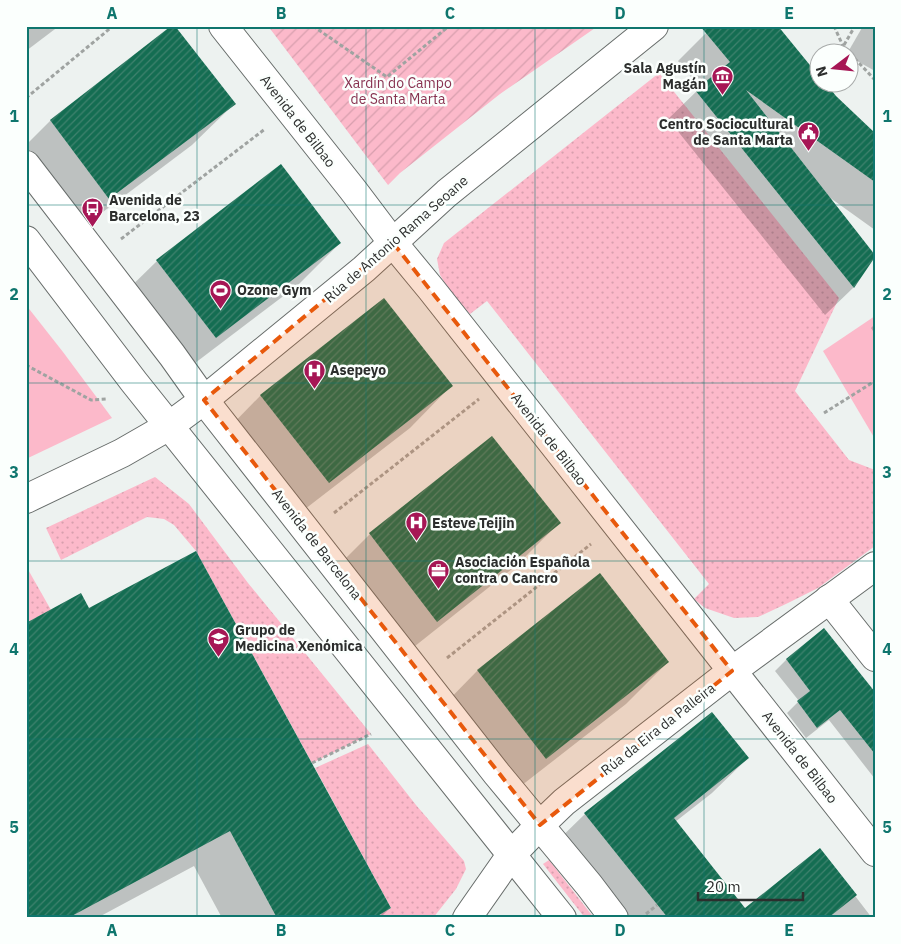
<svg xmlns="http://www.w3.org/2000/svg" width="901" height="944" font-family="'IBM Plex Sans',sans-serif">
<style>
.grass{fill:url(#grass-dots)}
.park{fill:#fcb9ca}
.garden{fill:url(#garden-furrows)}
.shadow{fill:#0003}
.building{fill:url(#building-hatch)}
.lines{fill:none;stroke-linecap:round;stroke-linejoin:round}
.minor-casing{stroke:#676c6a;stroke-width:30}
.path{stroke:#9fa3a1;stroke-width:3;stroke-dasharray:4 2.5;stroke-linecap:butt}
.minor{stroke:#fff;stroke-width:28}
.marked{fill:#e8590c;fill-opacity:0.2;stroke:#e8590c;stroke-width:4;stroke-dasharray:10 6;stroke-linejoin:round}
.grid{fill:none;stroke:#0f766e;stroke-width:1;stroke-opacity:0.55}
.labels{text-anchor:middle;dominant-baseline:central;stroke-width:5;stroke-linejoin:round;paint-order:stroke}
.poi-label{font-size:14px;font-weight:bold;fill:#2c2e2d;stroke:#fbfffd;text-anchor:start}
.park-label{font-size:14px;fill:#883250;stroke:#fbfffd}
.street-label{font-size:14px;fill:#2c2e2d;stroke:#fbfffd}
.neatline{fill:none;stroke:#0f766e;stroke-width:2}
.grid-label{font-size:16px;text-anchor:middle;font-weight:bold;fill:#0f766e}
</style>
<defs>
<pattern id="grass-dots" width="8" height="8" patternUnits="userSpaceOnUse" patternTransform="scale(1.25)"><rect width="8" height="8" fill="#fcb9ca"/><path d="M2 2h.1M6 6h.1" fill="none" stroke="#d89fae" stroke-width="1.8" stroke-linecap="round"/></pattern>
<pattern id="garden-furrows" width="10" height="10" patternUnits="userSpaceOnUse" patternTransform="scale(1.25)"><rect width="10" height="10" fill="#fcb9ca"/><path d="M-1 1l2-2M0 10L10 0M9 11l2-2" fill="none" stroke="#d89fae"/></pattern>
<pattern id="building-hatch" width="6" height="6" patternUnits="userSpaceOnUse" patternTransform="scale(1.25)"><rect width="6" height="6" fill="#146d52"/><path d="M-1 1l2-2M0 6l6-6M5 7l2-2" fill="none" stroke="#3f826e"/></pattern>
</defs>
<rect width="100%" height="100%" fill="#edf2f0"/>
<g class="grass">
<path d="M659,73L839,298L795,391L849,460L875,470V546L818,588L788,603L758,617L734,618L705,608L694,599L709,584L487,301L470,314L450,291L440,275L437,259L444,243Z"/>
<path d="M155,477L189,504L248,583L371,734L312,763L196,551L174,525L164,519L147,517L61,560L46,528Z"/>
<path d="M26,566L51,610L26,623Z"/>
<path d="M368,744L416,805L464,861L466,869L456,889L433,918H383L381,914L391,908L315,768Z"/>
<path d="M549,860L594,918H585L543,864Z"/>
</g>
<g class="park">
<path d="M26,305L63,352L112,418L26,459Z"/>
<path d="M875,316V439L823,351Z"/>
</g>
<path class="garden" d="M268,26H598L500,94L400,173L388,185Z"/>
<g class="shadow">
<path d="M26,26H59L26,51Z"/>
<path d="M173,26L234,104L192,145L67,239L26,186V145L50,121Z"/>
<path d="M714,26H777L818,77V82L869,129L875,133V230L829,197L874,256L853,288L825,315L668,119L700,88L678,61L706,33Z"/>
<path d="M863,26H875V71L848,56V52Z"/>
<path d="M340,243L298,285L174,379L115,302L157,261Z"/>
<path d="M875,324V334L871,328Z"/>
<path d="M451,386L410,428L287,523L220,437L261,395Z"/>
<path d="M492,437L559,523L517,565L395,662L328,576L370,534Z"/>
<path d="M600,575L668,662L626,704L503,800L436,713L477,671Z"/>
<path d="M88,609L390,908L380,918H222L194,866L97,918H26Z"/>
<path d="M824,630L875,695V779L829,720L806,738L787,713L799,701L775,671L786,660Z"/>
<path d="M748,758L712,793L675,822L744,910L820,850L872,918H603L549,849L585,814Z"/>
</g>
<g class="building">
<path d="M171,26H175L236,104L109,199L50,120Z"/>
<path d="M700,26H778L818,75V82H825L836,96L875,133V182L746,90L875,255V257L854,288L695,90L730,62Z"/>
<path d="M281,164L341,243L216,338L156,260Z"/>
<path d="M384,298L453,386L329,483L260,395Z"/>
<path d="M492,436L561,523L437,622L369,533Z"/>
<path d="M196,551L391,908L374,918H277L230,831L68,918H26V623L81,593L89,608Z"/>
<path d="M600,573L669,662L546,759L477,670Z"/>
<path d="M824,628L875,692V754L840,710L817,728L797,701L810,691L786,659Z"/>
<path d="M712,712L749,758L674,818L745,908L820,848L857,895L828,918H668L584,813Z"/>
</g>
<g class="lines">
<defs>
<g id="minor">
<path d="M223,26L353,190L393,243L431,289L875,852"/>
<path d="M26,165L172,355L204,400L497,774L589,885L614,918"/>
<path d="M26,240L134,382L562,918"/>
<path d="M26,499L122,453L169,426L204,400L364,269L447,193L654,26"/>
<path d="M829,599L875,657"/>
<path d="M467,918L511,855L540,825L564,802L732,671L875,566"/>
</g>
</defs>
<use href="#minor" class="minor-casing"/>
<g class="path">
<path d="M313,26L387,77L449,26"/>
<path d="M834,26L843,46L875,80"/>
<path d="M844,45L855,26"/>
<path d="M26,98L113,26"/>
<path d="M121,239L265,129"/>
<path d="M26,365L91,400L107,399"/>
<path d="M824,413L875,381"/>
<path d="M334,513L479,399"/>
<path d="M447,658L591,544"/>
<path d="M312,763L371,734"/>
<path d="M646,914L657,905"/>
</g>
<use href="#minor" class="minor"/>
</g>
<path class="marked" d="M393,243L732,671L540,825L204,400Z"/>
<path class="grid" d="M197,26V918M366,26V918M535,26V918M704,26V918M26,205H875M26,383H875M26,561H875M26,739H875"/>
<defs>
<symbol id="museum-pin" viewBox="-11 -11 22 30"><path d="M0 17L-7.5 6A9.5 9.5 0 1 1 7.5 6Z" fill="#a61655" stroke="#fbfffd"/><path d="M0-6L6-3V-2H-6V-3ZM-5-1h2V3h-2ZM-1-1h2V3h-2ZM3-1h2V3H3ZM-6 4H6V6H-6Z" fill="#fff"/></symbol>
<symbol id="civic-pin" viewBox="-11 -11 22 30"><path d="M0 17L-7.5 6A9.5 9.5 0 1 1 7.5 6Z" fill="#a61655" stroke="#fbfffd"/><path d="M-.6-6.5H3V-4.5H.6V-3L4-1V1h2V6H-6V1h2V-1L-.6-3ZM-1.2 2.5V6h2.4V2.5Z" fill="#fff"/></symbol>
<symbol id="bus-pin" viewBox="-11 -11 22 30"><path d="M0 17L-7.5 6A9.5 9.5 0 1 1 7.5 6Z" fill="#a61655" stroke="#fbfffd"/><path d="M-5-6H5V4H4V6H2V4H-2V6H-4V4H-5ZM-3.5-4V0h7V-4ZM-3.5 1.2v1.5H-2V1.2ZM2 1.2v1.5H3.5V1.2Z" fill="#fff"/></symbol>
<symbol id="stadium-pin" viewBox="-11 -11 22 30"><path d="M0 17L-7.5 6A9.5 9.5 0 1 1 7.5 6Z" fill="#a61655" stroke="#fbfffd"/><path d="M0-5a6.5 5 0 1 0 0 10a6.5 5 0 1 0 0-10ZM-3.5-1.8h7v3.6h-7Z" fill="#fff"/></symbol>
<symbol id="hospital-pin" viewBox="-11 -11 22 30"><path d="M0 17L-7.5 6A9.5 9.5 0 1 1 7.5 6Z" fill="#a61655" stroke="#fbfffd"/><path d="M-5-5h3v3.5h4V-5h3V5h-3V1.5h-4V5h-3Z" fill="#fff"/></symbol>
<symbol id="office-pin" viewBox="-11 -11 22 30"><path d="M0 17L-7.5 6A9.5 9.5 0 1 1 7.5 6Z" fill="#a61655" stroke="#fbfffd"/><path d="M-6-3h4V-5.5h4V-3h4V5H-6ZM-1-4.5V-3h2v-1.5ZM-6 0V1H6V0Z" fill="#fff"/></symbol>
<symbol id="university-pin" viewBox="-11 -11 22 30"><path d="M0 17L-7.5 6A9.5 9.5 0 1 1 7.5 6Z" fill="#a61655" stroke="#fbfffd"/><path d="M0-5L7-2L0 1L-7-2ZM-4 1L0 2.5L4 1V4Q0 6-4 4Z" fill="#fff"/></symbol>
</defs>
<g fill-rule="evenodd">
<use href="#museum-pin" x="710" y="64" width="25" height="34"/>
<use href="#civic-pin" x="796" y="120" width="25" height="34"/>
<use href="#bus-pin" x="80" y="196" width="25" height="34"/>
<use href="#stadium-pin" x="208" y="278" width="25" height="34"/>
<use href="#hospital-pin" x="302" y="358" width="25" height="34"/>
<use href="#hospital-pin" x="404" y="510" width="25" height="34"/>
<use href="#office-pin" x="426" y="558" width="25" height="34"/>
<use href="#university-pin" x="206" y="626" width="25" height="34"/>
</g>
<g class="labels">
<g class="poi-label">
<text x="706" y="68" text-anchor="end">Sala Agustín<tspan x="706" dy="16">Magán</tspan></text>
<text x="793" y="124" text-anchor="end">Centro Sociocultural<tspan x="793" dy="16">de Santa Marta</tspan></text>
<text x="109" y="200">Avenida de<tspan x="109" dy="16">Barcelona, 23</tspan></text>
<text x="237" y="290">Ozone Gym</text>
<text x="330" y="370">Asepeyo</text>
<text x="432" y="523">Esteve Teijin</text>
<text x="455" y="562">Asociación Española<tspan x="455" dy="16">contra o Cancro</tspan></text>
<text x="235" y="630">Grupo de<tspan x="235" dy="16">Medicina Xenómica</tspan></text>
</g>
<g class="park-label">
<text x="398" y="83">Xardín do Campo<tspan x="398" dy="16">de Santa Marta</tspan></text>
</g>
<g class="street-label">
<text transform="translate(298 121) rotate(52)">Avenida de Bilbao</text>
<text transform="translate(396 239) rotate(-41)">Rúa de Antonio Rama Seoane</text>
<text transform="translate(549 439) rotate(52)">Avenida de Bilbao</text>
<text transform="translate(317 544) rotate(52)">Avenida de Barcelona</text>
<text transform="translate(658 729) rotate(-38)">Rúa da Eira da Palleira</text>
<text transform="translate(800 757) rotate(52)">Avenida de Bilbao</text>
</g>
</g>
<rect width="901" height="944" fill="none" stroke="#fbfffd" stroke-width="55"/>
<g transform="translate(834 68) rotate(254)"><circle r="24" fill="#fbfffd" stroke="#a8abaa"/>
<path d="M0-4L9 19L0 12L-9 19Z" fill="#a61655"/>
<text y="-8" font-size="14" font-weight="bold" text-anchor="middle" fill="#2c2e2d">N</text>
</g>
<path d="M698 892v8h105v-8" fill="none" stroke="#2c2e2d" stroke-width="2.5"/>
<text x="706" y="892" font-size="15" fill="#2c2e2d" stroke="#fbfffd" stroke-width="4" paint-order="stroke">20 m</text>
<rect x="28" y="28" width="846" height="888" class="neatline"/>
<g class="grid-label">
<text x="112" y="19">A</text>
<text x="281" y="19">B</text>
<text x="450" y="19">C</text>
<text x="620" y="19">D</text>
<text x="789" y="19">E</text>
<text x="14" y="122">1</text>
<text x="887" y="122">1</text>
<text x="14" y="300">2</text>
<text x="887" y="300">2</text>
<text x="14" y="478">3</text>
<text x="887" y="478">3</text>
<text x="14" y="655">4</text>
<text x="887" y="655">4</text>
<text x="14" y="833">5</text>
<text x="887" y="833">5</text>
<text x="112" y="936">A</text>
<text x="281" y="936">B</text>
<text x="450" y="936">C</text>
<text x="620" y="936">D</text>
<text x="789" y="936">E</text>
</g>
</svg>
